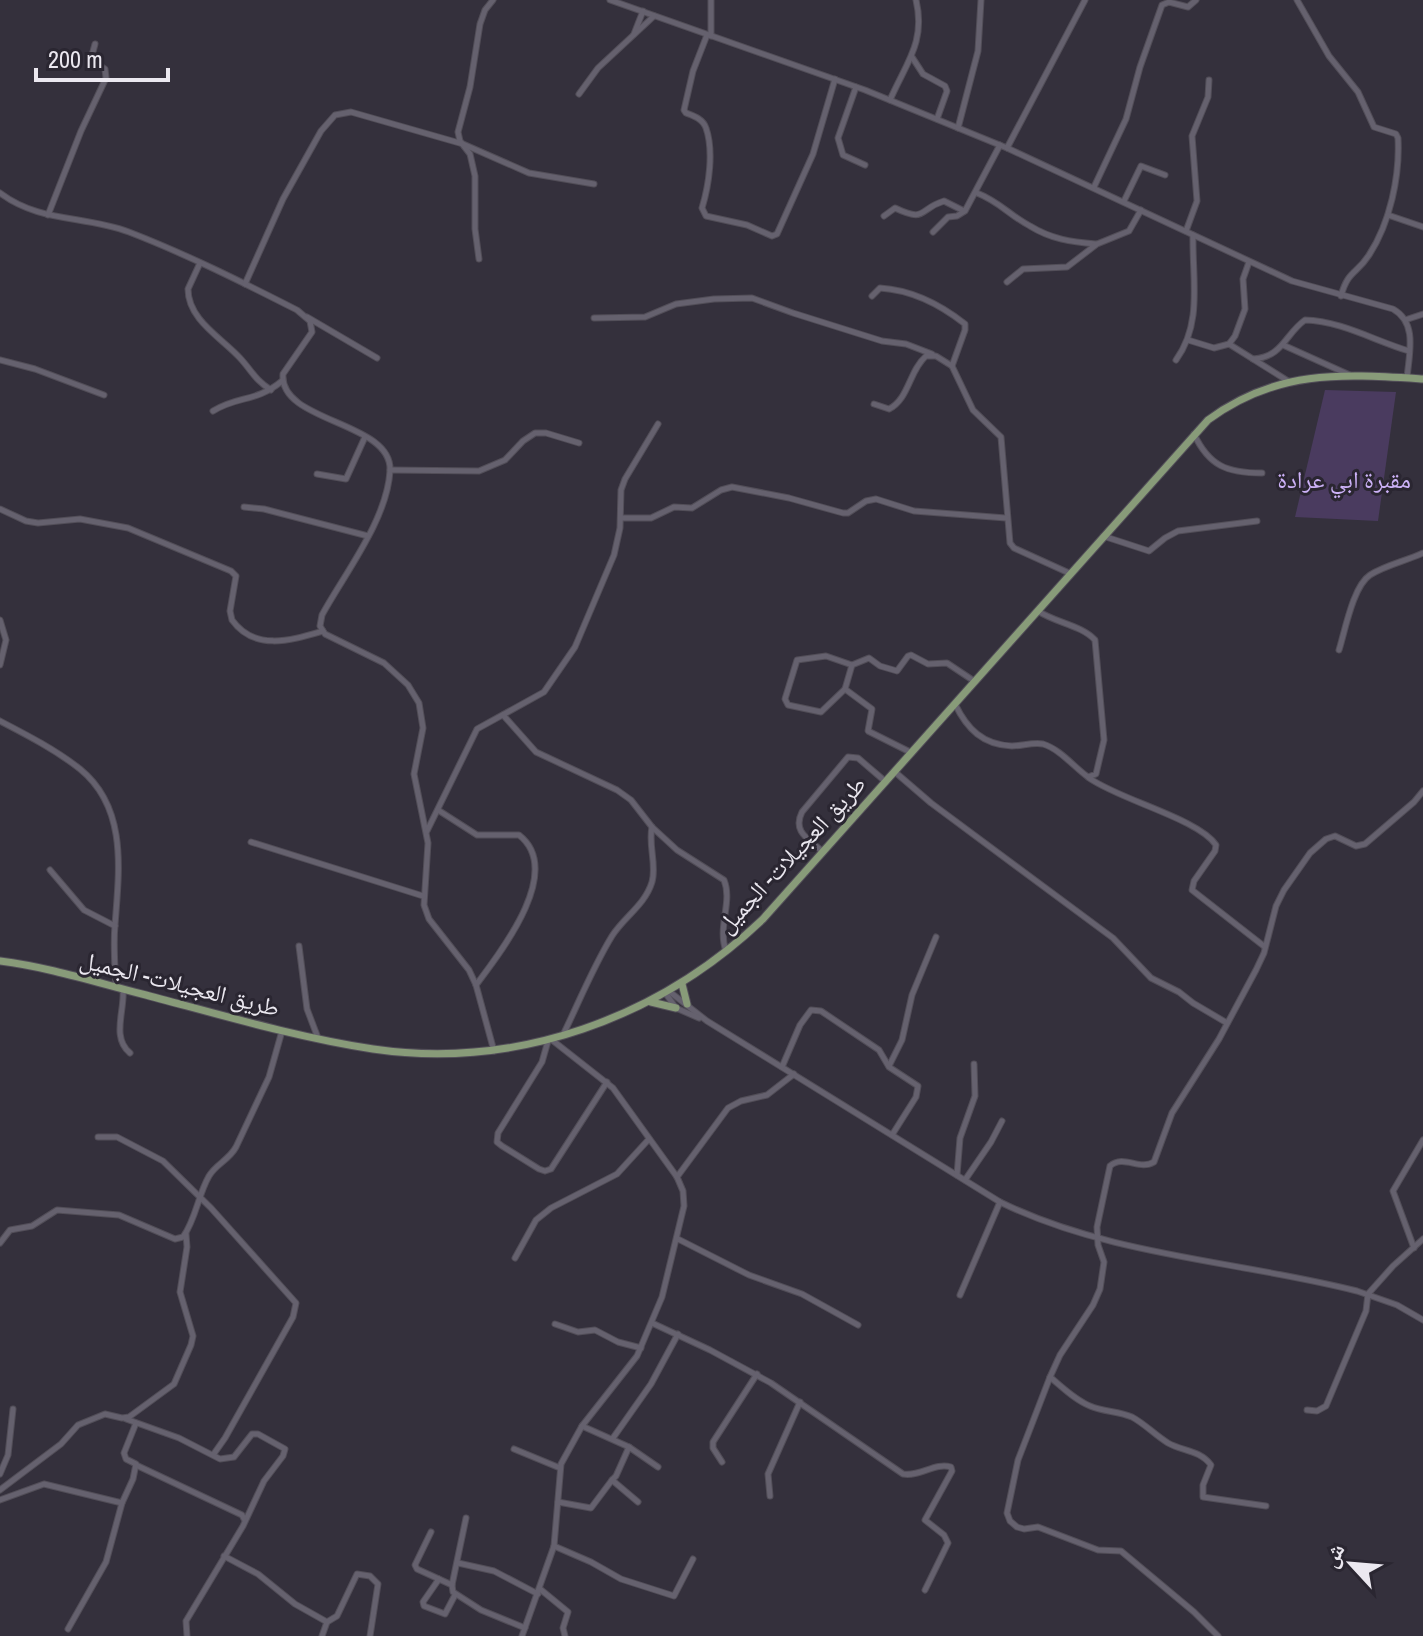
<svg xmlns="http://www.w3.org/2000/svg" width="1423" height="1636" font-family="'Archivo Narrow','Noto Naskh Arabic',sans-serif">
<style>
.green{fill:#4a3b5f}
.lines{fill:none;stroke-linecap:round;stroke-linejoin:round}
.minor-casing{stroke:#524e58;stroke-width:7}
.major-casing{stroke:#524e58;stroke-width:9}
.minor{stroke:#65616e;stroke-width:5}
.major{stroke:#889b79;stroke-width:7}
.labels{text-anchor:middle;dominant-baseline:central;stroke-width:6;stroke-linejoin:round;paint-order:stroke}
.park-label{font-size:24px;fill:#cdb2f8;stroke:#2a2631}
.street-label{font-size:24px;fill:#ebe8f0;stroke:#2a2631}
</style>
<rect width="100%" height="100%" fill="#34303c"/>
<path class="green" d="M1325,390L1396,392L1378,521L1295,517Z"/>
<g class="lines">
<defs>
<g id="minor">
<path d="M610,0L865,90L1007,148L1292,281L1393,309C1418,323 1409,354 1407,378"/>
<path d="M711,0V36"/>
<path d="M1297,0L1329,56L1358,92L1374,127L1396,134L1398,138C1400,176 1390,223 1369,255C1357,274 1348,270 1341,296"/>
<path d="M634,34L643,11"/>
<path d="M707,35L693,71L684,110L686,113C694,116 703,119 706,128C714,151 709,185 702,208L706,216L747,225L772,236L777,234L813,154L835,79"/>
<path d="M912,57L923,74L945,86L947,91L937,119"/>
<path d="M856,87L838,138L843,155L865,165"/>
<path d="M579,94L598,68L654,16"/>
<path d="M890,100C906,63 926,42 916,0"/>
<path d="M958,128L978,51L981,0"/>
<path d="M1007,148L1085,0"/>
<path d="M1094,187L1126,119L1140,67L1162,5L1169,2L1188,7L1196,0"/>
<path d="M0,193C40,223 83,215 129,232C186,254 242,282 297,310L310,321L312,332L283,374C279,423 393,421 390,471C387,520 345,573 322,615L320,626L325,634L384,663L408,685L419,703L423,728L414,774L428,843L424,905L429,919L469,970L476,985L494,1051"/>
<path d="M977,193C1000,202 1009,215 1030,226C1051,239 1071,242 1096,244"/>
<path d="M1124,201L1141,166L1165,175"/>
<path d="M48,215L81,131L106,78L105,69L91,59L95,44"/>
<path d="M1388,215L1423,227"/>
<path d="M884,216L895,208C927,223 918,209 944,201L964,211"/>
<path d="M1186,231L1197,201L1192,136L1208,97L1209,80"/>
<path d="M933,232L948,217L957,216L965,211L1000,145"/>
<path d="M479,259L475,229V176L470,154L460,141L458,132L470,87L480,24L485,10L493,0"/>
<path d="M200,263L188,289C188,320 222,338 240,358C252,371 255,380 271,390"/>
<path d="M1007,282L1023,269L1067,267L1097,244L1129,231L1141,210"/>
<path d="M245,284L283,199L321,131L335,115L351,112L463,144L529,173L594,184"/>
<path d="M872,296L880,288C911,290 941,305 965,324V330L952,366L973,410L1001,437L1010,543L1014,548L1069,573"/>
<path d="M307,317L377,358"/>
<path d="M594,318L645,317L676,304L714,299L752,298L793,313L882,341L906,344L932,354"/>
<path d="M1405,320L1423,314"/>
<path d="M1188,340L1214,348L1229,344L1288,381"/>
<path d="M1229,344L1235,336L1245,309L1243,279L1249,262"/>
<path d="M1283,345L1352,376"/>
<path d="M1253,359C1283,357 1285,334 1305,320C1341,321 1375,341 1409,351"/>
<path d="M0,360L35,369L104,395"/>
<path d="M1176,360C1203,323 1192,278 1193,235"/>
<path d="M874,404L889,409C909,399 909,371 926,356H936L952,366"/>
<path d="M213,411C239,395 255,403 282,381"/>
<path d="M1194,434C1209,466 1227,473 1262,473"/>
<path d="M390,470L479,471L505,460L523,441L535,433H546L579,443"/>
<path d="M317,474L346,479L365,437"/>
<path d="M244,507L264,509L368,536"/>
<path d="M0,509L26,521L38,523L80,519L128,528L231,571L236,576L230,611L232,620C255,652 292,640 323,631"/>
<path d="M621,518H651L674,507L692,508L721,490L732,487L789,498L843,513H848L866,501L876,499L914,511L1006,518"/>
<path d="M1103,536L1149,551L1165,538L1178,531L1257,521"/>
<path d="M0,620L6,640L0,665"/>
<path d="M1339,650C1345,631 1353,586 1370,575C1386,565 1406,561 1423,553"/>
<path d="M845,689L821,712L788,705L785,699L797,660L826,656L852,665"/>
<path d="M955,704C967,729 983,745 1012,746C1022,746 1033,742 1043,744C1060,749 1075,768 1088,777L1096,774L1104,740L1095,640C1081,625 1056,623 1038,611"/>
<path d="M503,715L536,752L617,790L631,800L652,827L677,850L724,880C733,902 717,927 726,951"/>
<path d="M0,721C27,735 56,750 80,769C128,808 119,871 115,925C113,946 115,966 116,987"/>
<path d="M912,753L868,731L872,709L845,689L852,665L869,658L880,666L897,671L908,656L911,655L928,664L947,663L974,681"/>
<path d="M895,772L931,803L1113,938L1151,978L1179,992L1193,1003L1227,1023"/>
<path d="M1089,778C1120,800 1199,819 1216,845L1215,851L1194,881L1192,890L1265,947"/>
<path d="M438,810L477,835H519C565,871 500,953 476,985"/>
<path d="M427,831L477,729L544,692L575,647L614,555L620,528L621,490L625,479L658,424"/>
<path d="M251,842L423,896"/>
<path d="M823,852C809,839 792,832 802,812L848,757L858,758L886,782"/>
<path d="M50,870L84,910L115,926"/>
<path d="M299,946L307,1009L318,1038"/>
<path d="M123,989C125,1011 111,1037 130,1053"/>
<path d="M670,992L707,1021L1000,1202C1110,1256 1239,1261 1357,1291L1397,1305L1423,1320"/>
<path d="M666,994L676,1008L699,1018"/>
<path d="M563,1035C579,1002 593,967 612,936C624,917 645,905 652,882C657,865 648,845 652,827"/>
<path d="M548,1041L542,1062L498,1133L497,1142L502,1146L539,1169L545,1171L551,1169L607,1082"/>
<path d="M889,1066L902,1040L912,995L936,937"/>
<path d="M782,1067L800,1025L811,1010L821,1011L879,1050L889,1067L918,1086L916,1097L892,1135"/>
<path d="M98,1137H117L163,1161L211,1208L296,1303L293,1317L225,1438L213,1455"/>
<path d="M957,1175L960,1138L975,1096L974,1064"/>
<path d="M677,1177L728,1108L741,1101L767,1095L794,1074"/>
<path d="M965,1180L991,1142L1002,1121"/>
<path d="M678,1239L749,1275L802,1294L858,1325"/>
<path d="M0,1243L10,1230L32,1226L57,1210L119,1215L175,1239L183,1237C196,1219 198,1195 209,1176C216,1164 229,1160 236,1147L269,1077L282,1031"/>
<path d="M1414,1248L1393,1191L1423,1140"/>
<path d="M515,1258L536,1220L551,1208L617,1174L649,1139"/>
<path d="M960,1295L1000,1202"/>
<path d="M652,1323L710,1350L771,1383L903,1474C920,1477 935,1462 951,1467L952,1471L925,1520L944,1535L948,1543L925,1590"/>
<path d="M555,1324L578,1332L595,1330L618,1342L641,1348"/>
<path d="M1050,1377C1062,1387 1075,1400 1090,1406C1104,1412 1118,1411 1132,1417C1145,1424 1155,1435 1168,1443C1182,1451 1200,1450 1211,1465L1203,1485V1497L1266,1506"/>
<path d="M1307,1410L1317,1411L1326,1406L1366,1311L1368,1294L1393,1266L1423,1239"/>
<path d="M126,1419L179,1438L220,1459L234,1457L252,1434H258L285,1449L283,1456L264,1481L243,1526L186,1621L187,1636"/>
<path d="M582,1426L629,1447L658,1467"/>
<path d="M613,1438L651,1384L678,1334"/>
<path d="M629,1447L616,1476L612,1480L638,1502"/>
<path d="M514,1449L560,1468"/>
<path d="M722,1462L713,1448V1442L757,1374"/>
<path d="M136,1465L242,1515L244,1519"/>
<path d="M0,1474L8,1455L13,1409"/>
<path d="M0,1490L61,1444L78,1425L105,1414L122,1418L129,1417L174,1384L191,1345L193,1336L180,1292L187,1247L186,1234"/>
<path d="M770,1496L768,1474L800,1402"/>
<path d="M0,1500L44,1484L122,1503"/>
<path d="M558,1502L591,1508L612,1480"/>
<path d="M466,1518L452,1585L453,1592L481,1610L525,1628"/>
<path d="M431,1532L415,1565L417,1569L452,1585"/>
<path d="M554,1546L591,1562L621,1579L674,1596L693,1559"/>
<path d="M224,1556L258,1574L295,1604L327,1622"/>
<path d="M458,1563L494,1571L538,1594"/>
<path d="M439,1579L423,1602L424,1606L445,1614L455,1595"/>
<path d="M540,1589L568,1612L563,1628L565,1636"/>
<path d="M68,1629L106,1562L122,1503L133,1479L136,1464L126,1459L124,1453L136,1423"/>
<path d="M322,1636L327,1622L337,1616L357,1574L370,1576L378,1584L370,1636"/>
<path d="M522,1636L554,1546L561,1464L582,1426L637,1356L662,1297L684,1206L683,1191L677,1177L613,1088L552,1040"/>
<path d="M1218,1636L1194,1612L1121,1551L1098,1550L1038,1527L1024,1529L1017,1527L1010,1521L1007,1513L1018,1460L1050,1377L1060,1355L1093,1305L1100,1289L1104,1262L1098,1245L1097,1227L1110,1166C1124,1154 1139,1171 1154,1162L1172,1113L1219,1039L1256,970L1264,953L1276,906L1284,890L1310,853L1326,839L1335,836L1356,846L1365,844L1414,802L1423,791"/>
</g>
<g id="major">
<path d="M0,961C48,967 95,982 142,994C218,1014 295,1037 373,1049C517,1070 659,1018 763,919L1208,420C1277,369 1342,374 1423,379"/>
<path d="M682,984L687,1004"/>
<path d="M651,1002L676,1008"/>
</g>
</defs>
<use href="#minor" class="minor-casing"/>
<use href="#major" class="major-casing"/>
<use href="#minor" class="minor"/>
<use href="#major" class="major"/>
</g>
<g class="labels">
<g class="park-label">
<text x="1344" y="479">مقبرة ابي عرادة</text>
</g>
<g class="street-label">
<text transform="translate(791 854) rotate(-47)">طريق العجيلات- الجميل</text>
<text transform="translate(180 983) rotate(14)">طريق العجيلات- الجميل</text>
</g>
</g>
<g transform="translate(1351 1564) rotate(296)" stroke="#2a2631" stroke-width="6" paint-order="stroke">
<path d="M0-6L14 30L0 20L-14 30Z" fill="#ebe8f0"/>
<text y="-12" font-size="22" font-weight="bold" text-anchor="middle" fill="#ebe8f0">ش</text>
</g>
<path d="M36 68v12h132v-12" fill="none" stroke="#ebe8f0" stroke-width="4"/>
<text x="48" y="68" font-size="24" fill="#ebe8f0" stroke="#2a2631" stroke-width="6" paint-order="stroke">200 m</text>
</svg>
